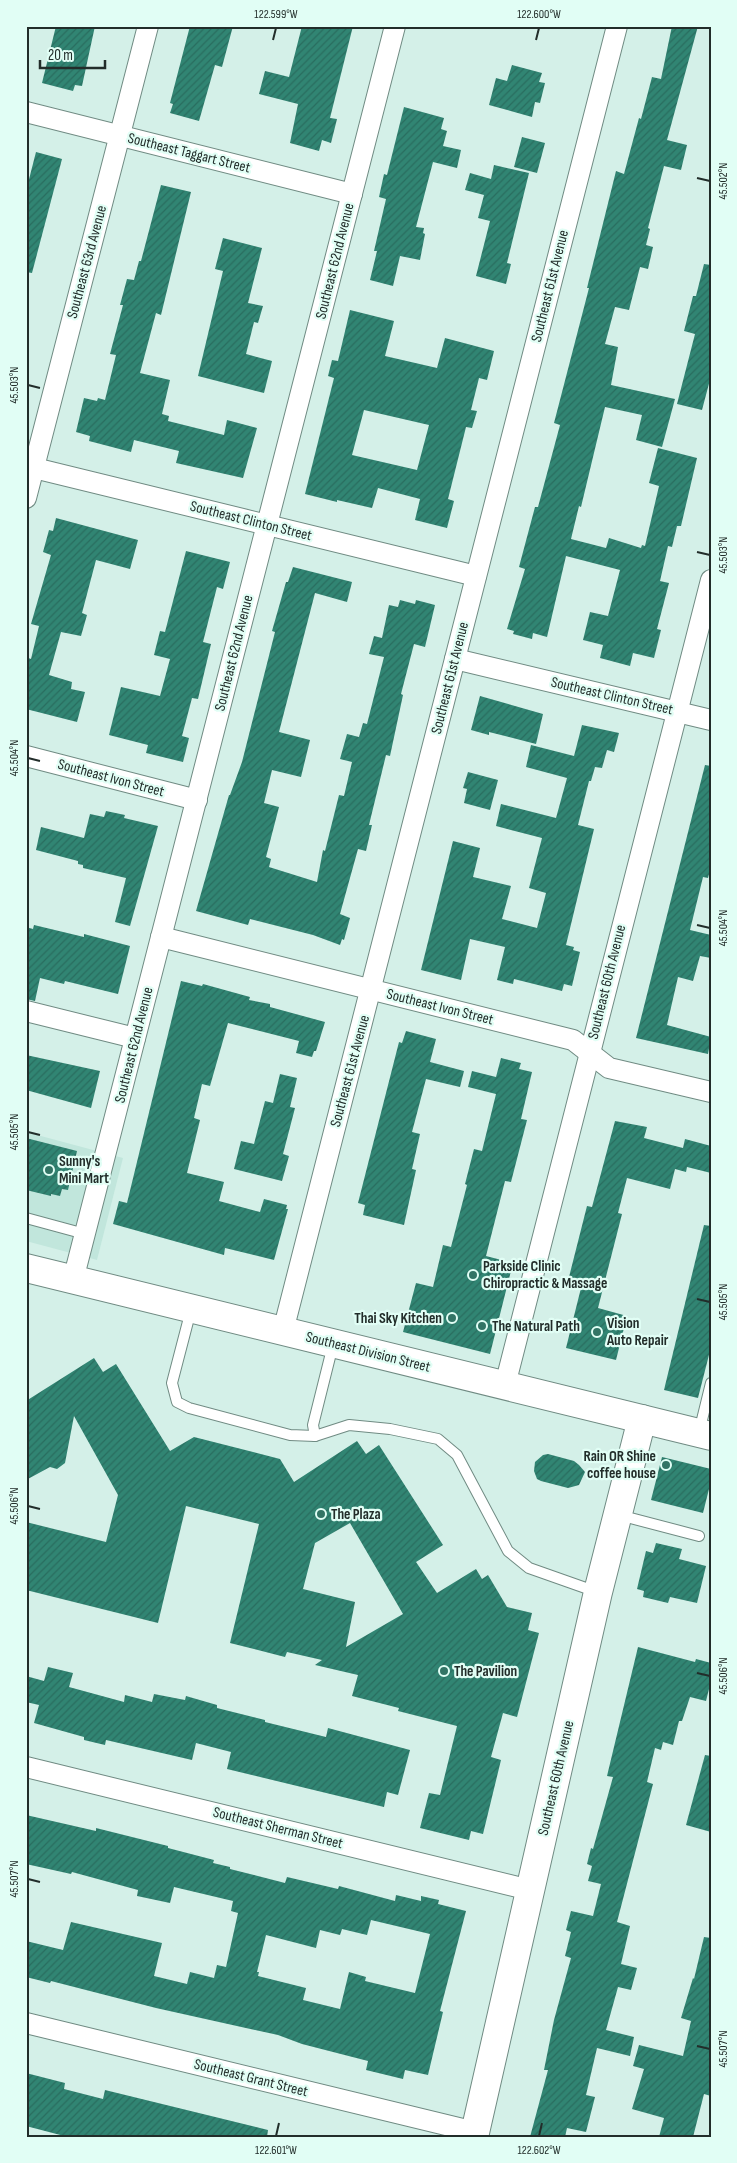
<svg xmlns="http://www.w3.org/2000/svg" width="737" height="2163" font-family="'Sofia Sans Condensed',sans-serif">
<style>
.built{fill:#c1e6dc}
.building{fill:url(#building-hatch);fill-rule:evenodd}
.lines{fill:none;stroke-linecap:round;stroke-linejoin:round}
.service-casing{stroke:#708b83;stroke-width:12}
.minor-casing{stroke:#708b83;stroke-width:22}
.secondary-casing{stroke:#708b83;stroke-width:30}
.service{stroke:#fff;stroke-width:10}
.minor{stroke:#fff;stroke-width:20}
.secondary{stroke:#fff;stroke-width:28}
.ticks{fill:none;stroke:#222d2a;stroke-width:2}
.poi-dot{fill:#327465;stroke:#e1fef5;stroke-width:2}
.labels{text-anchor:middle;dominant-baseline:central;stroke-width:4.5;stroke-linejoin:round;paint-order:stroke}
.street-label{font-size:15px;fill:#222d2a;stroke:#e1fef5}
.poi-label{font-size:15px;font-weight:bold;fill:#222d2a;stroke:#e1fef5;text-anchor:start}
.neatline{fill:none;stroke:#222d2a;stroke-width:2}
.ticks-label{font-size:12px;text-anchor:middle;fill:#222d2a}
</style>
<defs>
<pattern id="building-hatch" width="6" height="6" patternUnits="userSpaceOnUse" patternTransform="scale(1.25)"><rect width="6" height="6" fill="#318573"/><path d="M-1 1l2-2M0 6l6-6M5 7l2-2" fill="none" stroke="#296d5f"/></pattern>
</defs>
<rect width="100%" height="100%" fill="#d4f0e8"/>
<path class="built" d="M26,1132L123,1158L97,1260L26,1241Z"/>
<g class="building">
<path d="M56,26H95L82,86L75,85L73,91L42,83Z"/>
<path d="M190,26H233L222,67L215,65L199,121L170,113L173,104L170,103Z"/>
<path d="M302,26H353L330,118L337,119L331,143L322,140L319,151L290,143L298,104L259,94L265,71L289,77Z"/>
<path d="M672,26H698L667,140L687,145L681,170L664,166L648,228L650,229L646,245L653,247L648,269L640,267L629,310L615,307L605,344L618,347L611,385L675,399L662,447L636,440L642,415L605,407L581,507L579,506L571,539L606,548L609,538L641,548L642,545L645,546L659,486L649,483L658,448L697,458L681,526H677L672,547L668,546L660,581L669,583L657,629L661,630L654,658L633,653L630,666L600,658L603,645L583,640L590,612L608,616L620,570L566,556L547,637L533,633L532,639L513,634L514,631L507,629L525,569L519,567L535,507H538L560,425L554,423L589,288H587L616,171L624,174L639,118L641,119L652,77L661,79Z"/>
<path d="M512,65L542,73L539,82L545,83L540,103L535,102L532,117L489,105L496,78L507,81Z"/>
<path d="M404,107L444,118L441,129L447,131L443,146L461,150L457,168L433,162L416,227L424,228L423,233L425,234L420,260L400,256L393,286L370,280L377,251H374L386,199L379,197L384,174L387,175Z"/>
<path d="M522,137L545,143L537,173L514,167Z"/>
<path d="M36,152L62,159L32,273L26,272V191Z"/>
<path d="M494,165L529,173L507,263L511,264L506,284L476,276L490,221L478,218L484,195L465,190L470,173L491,179Z"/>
<path d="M161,185L191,192L161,315L156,313L140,373L170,380L162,414L169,416L168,421L224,435L227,420L257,428L243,478L176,463L179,451L134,440L131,452L89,441L90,436L76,432L84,398L97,401L98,398L105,400L116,355L110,354L123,305H120L127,279L134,280L139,261H141Z"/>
<path d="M223,238L262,248L248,303L263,306L258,323L254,322L246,354L272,361L264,393L198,376L223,271L215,269Z"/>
<path d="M704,264L711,265V376L702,410L677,404L695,334L684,331L693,296H696Z"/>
<path d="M350,310L394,321L385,356L437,368L445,338L494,351L487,380L479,378L471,410L477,411L472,428L466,427L448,499L454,501L447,528L415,520L420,499L378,488L372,508L337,500V502L305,494L334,378L328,376L332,360L338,361ZM364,410L429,425L417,470L352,455Z"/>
<path d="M56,518L138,540L130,569L96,560L82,613L87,615L81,636L61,632L49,675L72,682L71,689L85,692L77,722L26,709V657L31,659L39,626L31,624L51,555L43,552L49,530L53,531Z"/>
<path d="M186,551L230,562L223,589L217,587L203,642L211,644L198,699L192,698L182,736L189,738L183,762L146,753L148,745L109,735L121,687L160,696L170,659L154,655L160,631L165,632Z"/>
<path d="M293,567L352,582L347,602L315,593L279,732L310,740L301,777L272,770L264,803L279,807L266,857L271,859L269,867L317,882L323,850L325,851L339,795L344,796L352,762L340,759L347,734L359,737L363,723L367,724L384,657L369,654L374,636L382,638L389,605L398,607L400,600L415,604L416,600L435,605L425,647L414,644L401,694L403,695L390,756L386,755L369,825H372L366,851L358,849L340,914L350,918L344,940L342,939L340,945L313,935L250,919L248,925L196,911L229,795H230L242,762L275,632L272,631L286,582H288Z"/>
<path d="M480,696L543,714L536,744L489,732V735L471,730Z"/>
<path d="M582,725L619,733L614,752L607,750L602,768L595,767L591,781H589L578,825L594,829L566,945L574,947L573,950L580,952L572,986L564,984L562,991L514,979L513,984L497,980L505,947L470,939L461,980L421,970L453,841L480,848L473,877L511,886L502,919L537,928L546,893L529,888L542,838L496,826L501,804L556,818L567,778L526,767L531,745L574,756Z"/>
<path d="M705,765L711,766V867L708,878L703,877L690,930L711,935V958L700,956L693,981L678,977L667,1025L711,1037L708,1054L636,1038Z"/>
<path d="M468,772L498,780L490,810L464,803L467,789L463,788Z"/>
<path d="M106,811L125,815L124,818L158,826L130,926L115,922L126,878L83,868V865L78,864V861L36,850L41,827L84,838L90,814L104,817Z"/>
<path d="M34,925L84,937V934L130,946L118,994L65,981L64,984L40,978L35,1001L26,999V927L33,929Z"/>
<path d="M181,981L202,986L203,984L250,997L249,1000L270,1004V1007L325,1022L316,1051H314L312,1057L296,1053L299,1041L228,1023L210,1086L202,1084L194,1118L200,1120L187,1173L224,1182L219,1201L260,1212L264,1199L287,1205L286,1209H288L274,1260L225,1248L224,1255L113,1224L119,1201L127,1203Z"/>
<path d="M406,1031L436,1039L430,1062L464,1071L460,1087L426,1079L412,1132L420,1134L412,1169L416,1170L404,1225L363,1215L365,1205L358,1203L399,1042L402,1043Z"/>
<path d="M26,1055L100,1071L91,1108L26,1090Z"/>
<path d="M501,1058L521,1063L519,1069L532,1072L521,1119L527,1120L511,1182L505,1181L486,1256L513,1263L490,1354L403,1332L416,1283L433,1287L443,1245L451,1247L467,1185L465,1184L474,1149L482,1151L496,1094L468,1087L472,1071L496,1077Z"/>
<path d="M280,1074L297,1078L290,1107L295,1108L283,1154L289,1156L282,1181L234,1169L241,1141L254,1144L265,1101L273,1103Z"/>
<path d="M615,1121L647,1127L644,1138L683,1148L685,1139L711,1146V1173L687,1167L686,1172L675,1169L670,1189L627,1178L618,1213L622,1214L598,1308L627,1316L616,1360L566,1348L582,1284L568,1281L587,1206L592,1207Z"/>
<path d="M26,1138L77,1151L68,1190L62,1189L60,1196L51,1194V1196L26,1190Z"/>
<path d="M704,1225L711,1226V1347L698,1398L664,1390Z"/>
<path d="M94,1358L103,1372L116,1364L170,1451L194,1437L280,1459L294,1482L357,1441L366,1454L379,1445L443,1545L416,1562L437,1593L476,1569L482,1579L488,1575L507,1607L532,1613L528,1630L539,1633L517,1717L503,1713L491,1757L501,1760L483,1834L471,1831L469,1840L420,1828L429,1793L440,1795L457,1726L398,1711L399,1708L352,1696L358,1675L315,1665L322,1660L287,1652L285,1657L230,1643L259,1524L186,1506L158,1623L26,1590V1522L106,1542L118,1495L74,1416L65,1463L57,1469L50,1467L26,1480V1401ZM350,1523L403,1614L346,1647L355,1602L303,1589L315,1543Z"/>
<path d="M548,1454L574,1461L579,1465L585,1472L579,1485L568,1488L541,1481L537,1479L534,1471L535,1462L543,1455Z"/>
<path d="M662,1457L711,1469V1481L703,1513L651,1500Z"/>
<path d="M656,1543L682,1549L679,1559L706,1566L697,1603L670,1597L668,1603L643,1597L644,1591L637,1589L646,1551L653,1553Z"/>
<path d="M638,1647L695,1662L696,1659L711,1663V1681L706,1701L690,1697L682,1721H679L673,1745L663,1742L661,1750L655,1748L647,1782L653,1784L617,1922L630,1926L621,1964L637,1968L631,1990L618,1987L606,2030L634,2037L630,2056L597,2048L586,2095L595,2097L586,2132L567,2128L565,2137H530L548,2070H544L554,2020L571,1958L565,1956L571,1932L566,1930L571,1911L593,1916L601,1884L588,1881L592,1866L587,1864L591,1848L593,1849L613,1777L607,1776Z"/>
<path d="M48,1667L73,1673L69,1687L124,1702L125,1695L152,1702L154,1694L185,1700L186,1696L217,1705V1708L265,1720V1722L326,1737L328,1728L410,1750L398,1795L387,1792L384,1807L227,1769L231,1752L196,1743L192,1760L106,1740L105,1745L84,1740V1737L34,1723L39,1705L26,1702V1676L44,1681Z"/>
<path d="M705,1755L711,1756V1832L686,1825Z"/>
<path d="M26,1815L96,1831V1828L168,1846V1848L214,1860L213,1863L230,1867V1869L285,1883L287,1877L338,1889L339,1886L395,1901L396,1895L421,1901V1896L439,1900L438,1904L466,1911L440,2011L443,2012L428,2075L405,2070L403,2079L366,2070L368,2061L302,2044L278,2035L156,2008L51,1981L50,1983L26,1977V1941L63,1950L71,1922L162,1943L154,1976L187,1984L190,1972L214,1978L217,1965L226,1967L238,1913L231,1911L233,1901L174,1887L170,1903L137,1896L138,1890L72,1872L71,1874L26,1864ZM371,1920L430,1934L415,1993L365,1981L366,1977L349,1972L340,2009L303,2000L306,1988L258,1976L259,1972H257L266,1935L316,1948L320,1930L340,1935L342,1929L367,1935Z"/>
<path d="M704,1937L711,1938V2096L704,2094L693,2137H659L664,2118L632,2109L644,2069L633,2066L639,2045L683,2056L691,2021L681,2018L693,1978L694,1979Z"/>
<path d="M26,2073L65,2083L64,2089L103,2099L105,2090L268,2130L267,2137H68L26,2126Z"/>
</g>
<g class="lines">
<defs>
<g id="service">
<path d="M26,1218L85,1234"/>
<path d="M191,1310L172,1383L177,1402L189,1408L290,1435L315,1436L349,1425L390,1429L438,1439L457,1455L508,1551L529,1568L597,1592"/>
<path d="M699,1432L711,1383"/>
<path d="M315,1436L313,1425L333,1345"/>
<path d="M619,1515L699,1536"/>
</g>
<g id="minor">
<path d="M26,112L352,194"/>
<path d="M26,466L476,576"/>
<path d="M26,498L148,26"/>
<path d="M455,659L711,720"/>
<path d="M26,756L197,800"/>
<path d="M161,937L573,1040L609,1068L711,1092"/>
<path d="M26,1011L135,1038"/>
<path d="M73,1280L395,26"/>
<path d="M283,1331L617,26"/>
<path d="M505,1385L711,580"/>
<path d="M26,1767L530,1890"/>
<path d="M26,2023L475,2132"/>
</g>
<g id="secondary">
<path d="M26,1268L711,1436"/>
<path d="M474,2137L598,1592L642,1419"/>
</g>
</defs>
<use href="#service" class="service-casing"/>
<use href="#minor" class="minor-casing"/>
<use href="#secondary" class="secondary-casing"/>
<use href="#service" class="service"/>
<use href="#minor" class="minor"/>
<use href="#secondary" class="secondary"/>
</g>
<path class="ticks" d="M273,40L276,28M536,40L539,28M697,178L710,181M28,385L40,388M697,552L710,555M28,758L40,761M697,925L710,928M28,1132L40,1135M697,1299L710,1302M28,1506L40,1509M697,1673L710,1676M28,1879L40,1882M697,2046L710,2049M276,2136L279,2123M539,2136L542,2123"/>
<g class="poi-dot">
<circle cx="49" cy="1170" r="5"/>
<circle cx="473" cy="1275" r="5"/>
<circle cx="452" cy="1318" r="5"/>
<circle cx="482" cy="1326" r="5"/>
<circle cx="597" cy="1332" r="5"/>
<circle cx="666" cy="1465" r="5"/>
<circle cx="321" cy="1514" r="5"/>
<circle cx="444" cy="1671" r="5"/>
</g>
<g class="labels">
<g class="street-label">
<text transform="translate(189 153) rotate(14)">Southeast Taggart Street</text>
<text transform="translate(335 261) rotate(-76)">Southeast 62nd Avenue</text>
<text transform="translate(87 262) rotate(-75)">Southeast 63rd Avenue</text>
<text transform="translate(550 286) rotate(-76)">Southeast 61st Avenue</text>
<text transform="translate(251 521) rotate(14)">Southeast Clinton Street</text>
<text transform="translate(234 653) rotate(-76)">Southeast 62nd Avenue</text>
<text transform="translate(450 678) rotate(-76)">Southeast 61st Avenue</text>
<text transform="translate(612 696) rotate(13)">Southeast Clinton Street</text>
<text transform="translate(111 778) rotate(15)">Southeast Ivon Street</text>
<text transform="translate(607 982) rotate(-76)">Southeast 60th Avenue</text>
<text transform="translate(440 1007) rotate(14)">Southeast Ivon Street</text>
<text transform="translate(134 1045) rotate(-76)">Southeast 62nd Avenue</text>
<text transform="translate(350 1071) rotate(-75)">Southeast 61st Avenue</text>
<text transform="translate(368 1352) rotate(14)">Southeast Division Street</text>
<text transform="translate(556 1778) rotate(-77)">Southeast 60th Avenue</text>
<text transform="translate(278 1828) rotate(14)">Southeast Sherman Street</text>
<text transform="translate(251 2078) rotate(14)">Southeast Grant Street</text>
</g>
<g class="poi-label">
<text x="59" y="1161">Sunny's<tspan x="59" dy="17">Mini Mart</tspan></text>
<text x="483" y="1266">Parkside Clinic<tspan x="483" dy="17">Chiropractic &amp; Massage</tspan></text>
<text x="442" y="1318" text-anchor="end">Thai Sky Kitchen</text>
<text x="607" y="1323">Vision<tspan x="607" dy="17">Auto Repair</tspan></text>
<text x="492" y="1326">The Natural Path</text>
<text x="656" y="1456" text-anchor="end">Rain OR Shine<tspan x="656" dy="17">coffee house</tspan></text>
<text x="331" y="1514">The Plaza</text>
<text x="454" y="1671">The Pavilion</text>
</g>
</g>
<rect width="737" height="2163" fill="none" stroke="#e1fef5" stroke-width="55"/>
<path d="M40 60v8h65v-8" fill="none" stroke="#222d2a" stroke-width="2.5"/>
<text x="48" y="60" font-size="15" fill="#222d2a" stroke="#e1fef5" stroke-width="4" paint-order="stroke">20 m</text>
<rect x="28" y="28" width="682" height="2108" class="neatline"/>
<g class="ticks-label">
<text x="276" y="18">122.599°W</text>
<text x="539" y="18">122.600°W</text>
<text transform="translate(723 181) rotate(-90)" y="4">45.502°N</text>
<text transform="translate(14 385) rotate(-90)" y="4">45.503°N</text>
<text transform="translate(723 555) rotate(-90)" y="4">45.503°N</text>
<text transform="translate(14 758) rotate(-90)" y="4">45.504°N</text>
<text transform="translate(723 928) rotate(-90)" y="4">45.504°N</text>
<text transform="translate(14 1132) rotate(-90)" y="4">45.505°N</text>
<text transform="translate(723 1302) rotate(-90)" y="4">45.505°N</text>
<text transform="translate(14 1506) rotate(-90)" y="4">45.506°N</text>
<text transform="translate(723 1676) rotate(-90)" y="4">45.506°N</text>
<text transform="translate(14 1879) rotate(-90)" y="4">45.507°N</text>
<text transform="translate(723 2049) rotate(-90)" y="4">45.507°N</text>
<text x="276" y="2154">122.601°W</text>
<text x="539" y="2154">122.602°W</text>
</g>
</svg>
